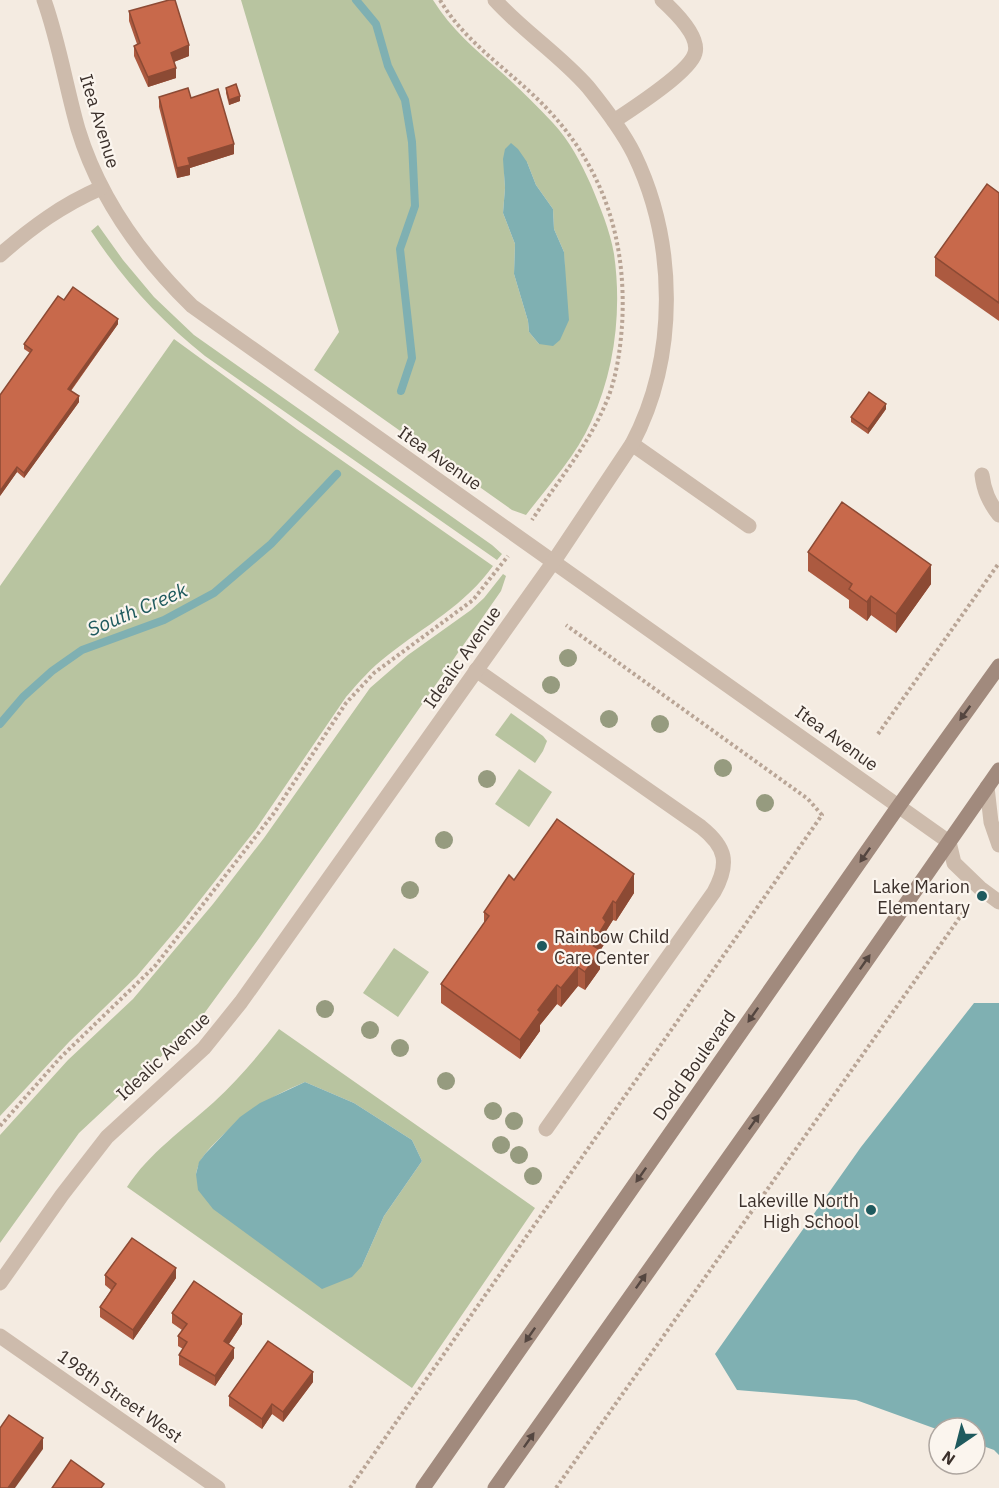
<svg xmlns="http://www.w3.org/2000/svg" width="999" height="1488" font-family="'IBM Plex Sans',sans-serif">
<style>
.green{fill:#b8c4a0;fill-rule:evenodd}
.water{fill:#7fb0b2}
.lines{fill:none;stroke-linecap:round;stroke-linejoin:round}
.stream{stroke:#7fb0b2;stroke-width:8}
.path{stroke:#b9a596;stroke-width:4;stroke-dasharray:3 3;stroke-linecap:butt}
.lane{stroke:#cdbbac;stroke-width:15}
.street{stroke:#cdbbac;stroke-width:15}
.secondary{stroke:#a18a7d;stroke-width:15}
.tree{fill:#969b7f}
.wall{fill:#ac5a40}
.shaded-wall{fill:#8c4a34}
.building{fill:#c8694b;stroke:#8c4a34;stroke-width:1.5}
.oneway{fill:#544640}
.poi-dot{fill:#1f5a5e;stroke:#fbf5ee;stroke-width:2}
.labels{text-anchor:middle;dominant-baseline:central;stroke-width:4.5;stroke-linejoin:round;paint-order:stroke}
.street-label{font-size:18px;fill:#3b302b;stroke:#fbf5ee}
.poi-label{font-size:18px;fill:#3b302b;stroke:#fbf5ee;text-anchor:end}
.water-label{font-size:20px;font-style:italic;fill:#1f5a5e;stroke:#fbf5ee}
</style>
<rect width="100%" height="100%" fill="#f4ebe1"/>
<g class="green">
<path d="M241,0H433C451,29 476,50 501,72C519,88 537,106 553,123C570,141 581,163 591,185C600,207 610,230 614,254C622,310 615,370 591,422C576,456 548,486 526,515L512,510L314,370L339,332ZM527,162L536,185L553,209L554,229L564,252L565,286L539,344L529,332L528,321L514,274L515,244L503,213L505,188L504,172Z"/>
<path d="M98,225L123,260L154,297L194,335L492,545L502,554L497,560L205,356C159,319 124,281 91,231Z"/>
<path d="M174,339L297,429L493,566C465,605 425,626 388,655C372,667 359,682 346,697L256,829L182,923L137,976L69,1042L0,1116V586Z"/>
<path d="M503,574L506,576L501,591L260,937L203,1015L184,1035L79,1133L0,1243V1135L68,1060L133,999L213,904L264,838L370,688L408,655L471,610L484,598Z"/>
<path d="M511,713L543,736L547,741L543,751L535,763L495,735Z"/>
<path d="M519,769L552,792L529,827L495,804Z"/>
<path d="M394,948L429,972L398,1017L363,993Z"/>
<path d="M279,1029L535,1208L412,1388L127,1187C149,1153 184,1129 214,1102C238,1080 259,1055 279,1029ZM305,1082L354,1103L412,1140L422,1161L384,1216L362,1266L196,1174C199,1158 208,1150 219,1139C246,1112 269,1097 305,1082Z"/>
</g>
<g class="water">
<path d="M511,143L518,149L527,162L536,185L553,209L554,229L564,252L569,320L560,340L553,346L539,344L529,332L528,321L514,274L515,244L503,213L505,188L503,159L505,149Z"/>
<path d="M974,1003H999V1455L994,1450L975,1443V1428H939V1430L856,1400L737,1390L715,1354L861,1147Z"/>
<path d="M305,1082L354,1103L412,1140L422,1161L384,1216L362,1266L352,1277L322,1289L213,1209L198,1190L196,1174L199,1162L205,1154L240,1117L260,1103Z"/>
</g>
<g class="lines">
<g class="stream">
<path d="M356,0L376,24L388,66L405,100L412,142L415,206L400,249L412,358L401,391"/>
<path d="M0,724L23,697L52,671L82,650L164,620L214,593L271,544L337,474"/>
</g>
<g class="path">
<path d="M440,0C467,46 516,74 551,113C606,173 627,245 622,326C620,352 616,381 605,405C587,447 557,482 532,520"/>
<path d="M878,734L999,563"/>
<path d="M0,1126L60,1058L155,966L274,813L346,703L374,673L473,600L508,556"/>
<path d="M350,1488L822,815L808,799L566,625"/>
<path d="M556,1488L965,910"/>
</g>
<g class="lane">
<path d="M614,121C632,109 690,72 695,53C700,36 674,11 662,0"/>
<path d="M632,444L749,526"/>
<path d="M982,475C984,491 989,502 999,515"/>
<path d="M476,670L701,827C726,847 730,863 714,892L546,1129"/>
<path d="M987,787L991,822L999,845"/>
<path d="M949,842L954,863L980,888L999,902"/>
</g>
<g class="street">
<path d="M44,0C59,42 66,87 78,129C99,198 141,256 192,306L949,842"/>
<path d="M0,255C32,227 62,205 101,188"/>
<path d="M0,1283L62,1195L107,1137L204,1048L241,1002L554,561L632,444C678,357 677,243 634,154C622,130 605,108 588,87C560,55 523,31 495,0"/>
<path d="M0,1336L218,1488"/>
</g>
<g class="secondary">
<path d="M423,1488L898,807L999,666"/>
<path d="M495,1488L773,1095L999,770"/>
</g>
</g>
<g class="tree">
<circle cx="568" cy="658" r="9"/>
<circle cx="551" cy="685" r="9"/>
<circle cx="609" cy="719" r="9"/>
<circle cx="660" cy="724" r="9"/>
<circle cx="723" cy="768" r="9"/>
<circle cx="487" cy="779" r="9"/>
<circle cx="765" cy="803" r="9"/>
<circle cx="444" cy="840" r="9"/>
<circle cx="410" cy="890" r="9"/>
<circle cx="325" cy="1009" r="9"/>
<circle cx="370" cy="1030" r="9"/>
<circle cx="400" cy="1048" r="9"/>
<circle cx="446" cy="1081" r="9"/>
<circle cx="493" cy="1111" r="9"/>
<circle cx="514" cy="1121" r="9"/>
<circle cx="501" cy="1145" r="9"/>
<circle cx="519" cy="1155" r="9"/>
<circle cx="533" cy="1176" r="9"/>
</g>
<g class="wall">
<path d="M129,11L189,56L174,62L176,78L148,87L134,56V46L137,44L129,21Z"/>
<path d="M226,88L240,101L229,105L226,93Z"/>
<path d="M159,97L191,98L234,154L190,168V175L177,178L159,107Z"/>
<path d="M999,193V321L935,276V257Z"/>
<path d="M64,300L118,324L71,391L79,402L24,478L17,472L0,496L30,353L24,349V344Z"/>
<path d="M886,409L868,434L851,422V417Z"/>
<path d="M808,552L931,584L896,633L871,615L867,621L849,608V600L808,571Z"/>
<path d="M514,880L634,893L616,921L613,920L606,931V941L600,951V969L585,990L578,986L561,1007L557,1004L540,1025V1031L520,1059L441,1003V984L484,923V912Z"/>
<path d="M105,1275L176,1278L133,1340L100,1317V1307L111,1290L105,1285Z"/>
<path d="M172,1313L242,1324L229,1344L234,1358L215,1386L179,1365V1355L183,1349L178,1346V1336L182,1330L172,1323Z"/>
<path d="M313,1382L283,1422L272,1414L262,1429L229,1406V1396Z"/>
</g>
<g class="shaded-wall">
<path d="M189,45V56L171,63V53Z"/>
<path d="M176,68V78L148,87V77Z"/>
<path d="M240,96V101L229,105V100Z"/>
<path d="M234,144V154L190,168V175L177,178V168L188,158Z"/>
<path d="M118,319V324L68,394V389Z"/>
<path d="M79,396V402L24,478V473Z"/>
<path d="M886,404V409L868,434V429Z"/>
<path d="M17,467V472L0,496V491Z"/>
<path d="M931,565V584L896,633V614Z"/>
<path d="M871,596V615L867,621V602Z"/>
<path d="M634,874V893L616,921V903Z"/>
<path d="M613,901V920L606,931V941L600,951V969L585,990V972L592,945L603,918Z"/>
<path d="M578,967V986L561,1007V988Z"/>
<path d="M557,985V1004L540,1025V1031L520,1059V1040L538,1010Z"/>
<path d="M176,1268V1278L133,1340V1330Z"/>
<path d="M242,1314V1324L224,1351V1341Z"/>
<path d="M234,1348V1358L215,1386V1376Z"/>
<path d="M313,1372V1382L283,1422V1412Z"/>
<path d="M272,1404V1414L262,1429V1419Z"/>
<path d="M43,1438V1449L15,1488H8Z"/>
</g>
<g class="building">
<path d="M169,0H175L189,45L171,53L176,68L148,77L134,46L140,43L129,11Z"/>
<path d="M236,84L240,96L229,100L226,88Z"/>
<path d="M188,88L191,98L218,89L234,144L188,158L190,165L177,168L159,97Z"/>
<path d="M987,184L999,193V303L935,257Z"/>
<path d="M73,287L118,319L68,389L79,396L24,473L17,467L0,491V395L32,350L24,344L58,296L64,300Z"/>
<path d="M869,392L886,404L868,429L851,417Z"/>
<path d="M842,502L931,565L896,614L871,596L867,602L849,589L852,584L808,552Z"/>
<path d="M557,819L634,874L616,903L613,901L603,918L606,922L592,945L600,950L585,972L578,967L561,988L557,985L538,1010L540,1012L520,1040L441,984L489,916L484,912L509,875L514,880Z"/>
<path d="M132,1238L176,1268L133,1330L100,1307L116,1284L105,1275Z"/>
<path d="M194,1281L242,1314L224,1341L234,1348L215,1376L179,1355L187,1342L178,1336L187,1324L172,1313Z"/>
<path d="M268,1341L313,1372L283,1412L272,1404L262,1419L229,1396Z"/>
<path d="M9,1415L43,1438L8,1488H0V1428Z"/>
<path d="M71,1460L104,1484L101,1488H52Z"/>
</g>
<defs><path id="oneway-solid" d="M-6-.8H1V-3.2L6.5 0L1 3.2V.8H-6Z" transform="scale(1.5)"/></defs>
<g class="oneway">
<use href="#oneway-solid" transform="translate(965 713) rotate(126)"/>
<use href="#oneway-solid" transform="translate(865 855) rotate(125)"/>
<use href="#oneway-solid" transform="translate(865 962) rotate(-55)"/>
<use href="#oneway-solid" transform="translate(753 1015) rotate(125)"/>
<use href="#oneway-solid" transform="translate(754 1122) rotate(-55)"/>
<use href="#oneway-solid" transform="translate(641 1175) rotate(125)"/>
<use href="#oneway-solid" transform="translate(641 1281) rotate(-55)"/>
<use href="#oneway-solid" transform="translate(530 1335) rotate(125)"/>
<use href="#oneway-solid" transform="translate(529 1440) rotate(-55)"/>
</g>
<g class="poi-dot">
<circle cx="982" cy="896" r="6"/>
<circle cx="542" cy="946" r="6"/>
<circle cx="871" cy="1210" r="6"/>
</g>
<g class="labels">
<g class="street-label">
<text transform="translate(100 121) rotate(73)">Itea Avenue</text>
<text transform="translate(440 458) rotate(35)">Itea Avenue</text>
<text transform="translate(462 657) rotate(-55)">Idealic Avenue</text>
<text transform="translate(837 738) rotate(36)">Itea Avenue</text>
<text transform="translate(163 1056) rotate(-43)">Idealic Avenue</text>
<text transform="translate(694 1065) rotate(-55)">Dodd Boulevard</text>
<text transform="translate(120 1396) rotate(35)">198th Street West</text>
</g>
<g class="poi-label">
<text x="970" y="886">Lake Marion<tspan x="970" dy="21">Elementary</tspan></text>
<text x="554" y="936" text-anchor="start">Rainbow Child<tspan x="554" dy="21">Care Center</tspan></text>
<text x="859" y="1200">Lakeville North<tspan x="859" dy="21">High School</tspan></text>
</g>
<g class="water-label">
<text transform="translate(137 609) rotate(-23)">South Creek</text>
</g>
</g>
<g transform="translate(957 1446) rotate(215)"><circle r="28" fill="#fbf5ee" stroke="#aea6a0" stroke-width="1.5"/>
<path d="M0-4.5L10 22L0 15L-10 22Z" fill="#1f5a5e"/>
<text y="-9" font-size="16" font-weight="bold" text-anchor="middle" fill="#3b302b">N</text>
</g>
</svg>
